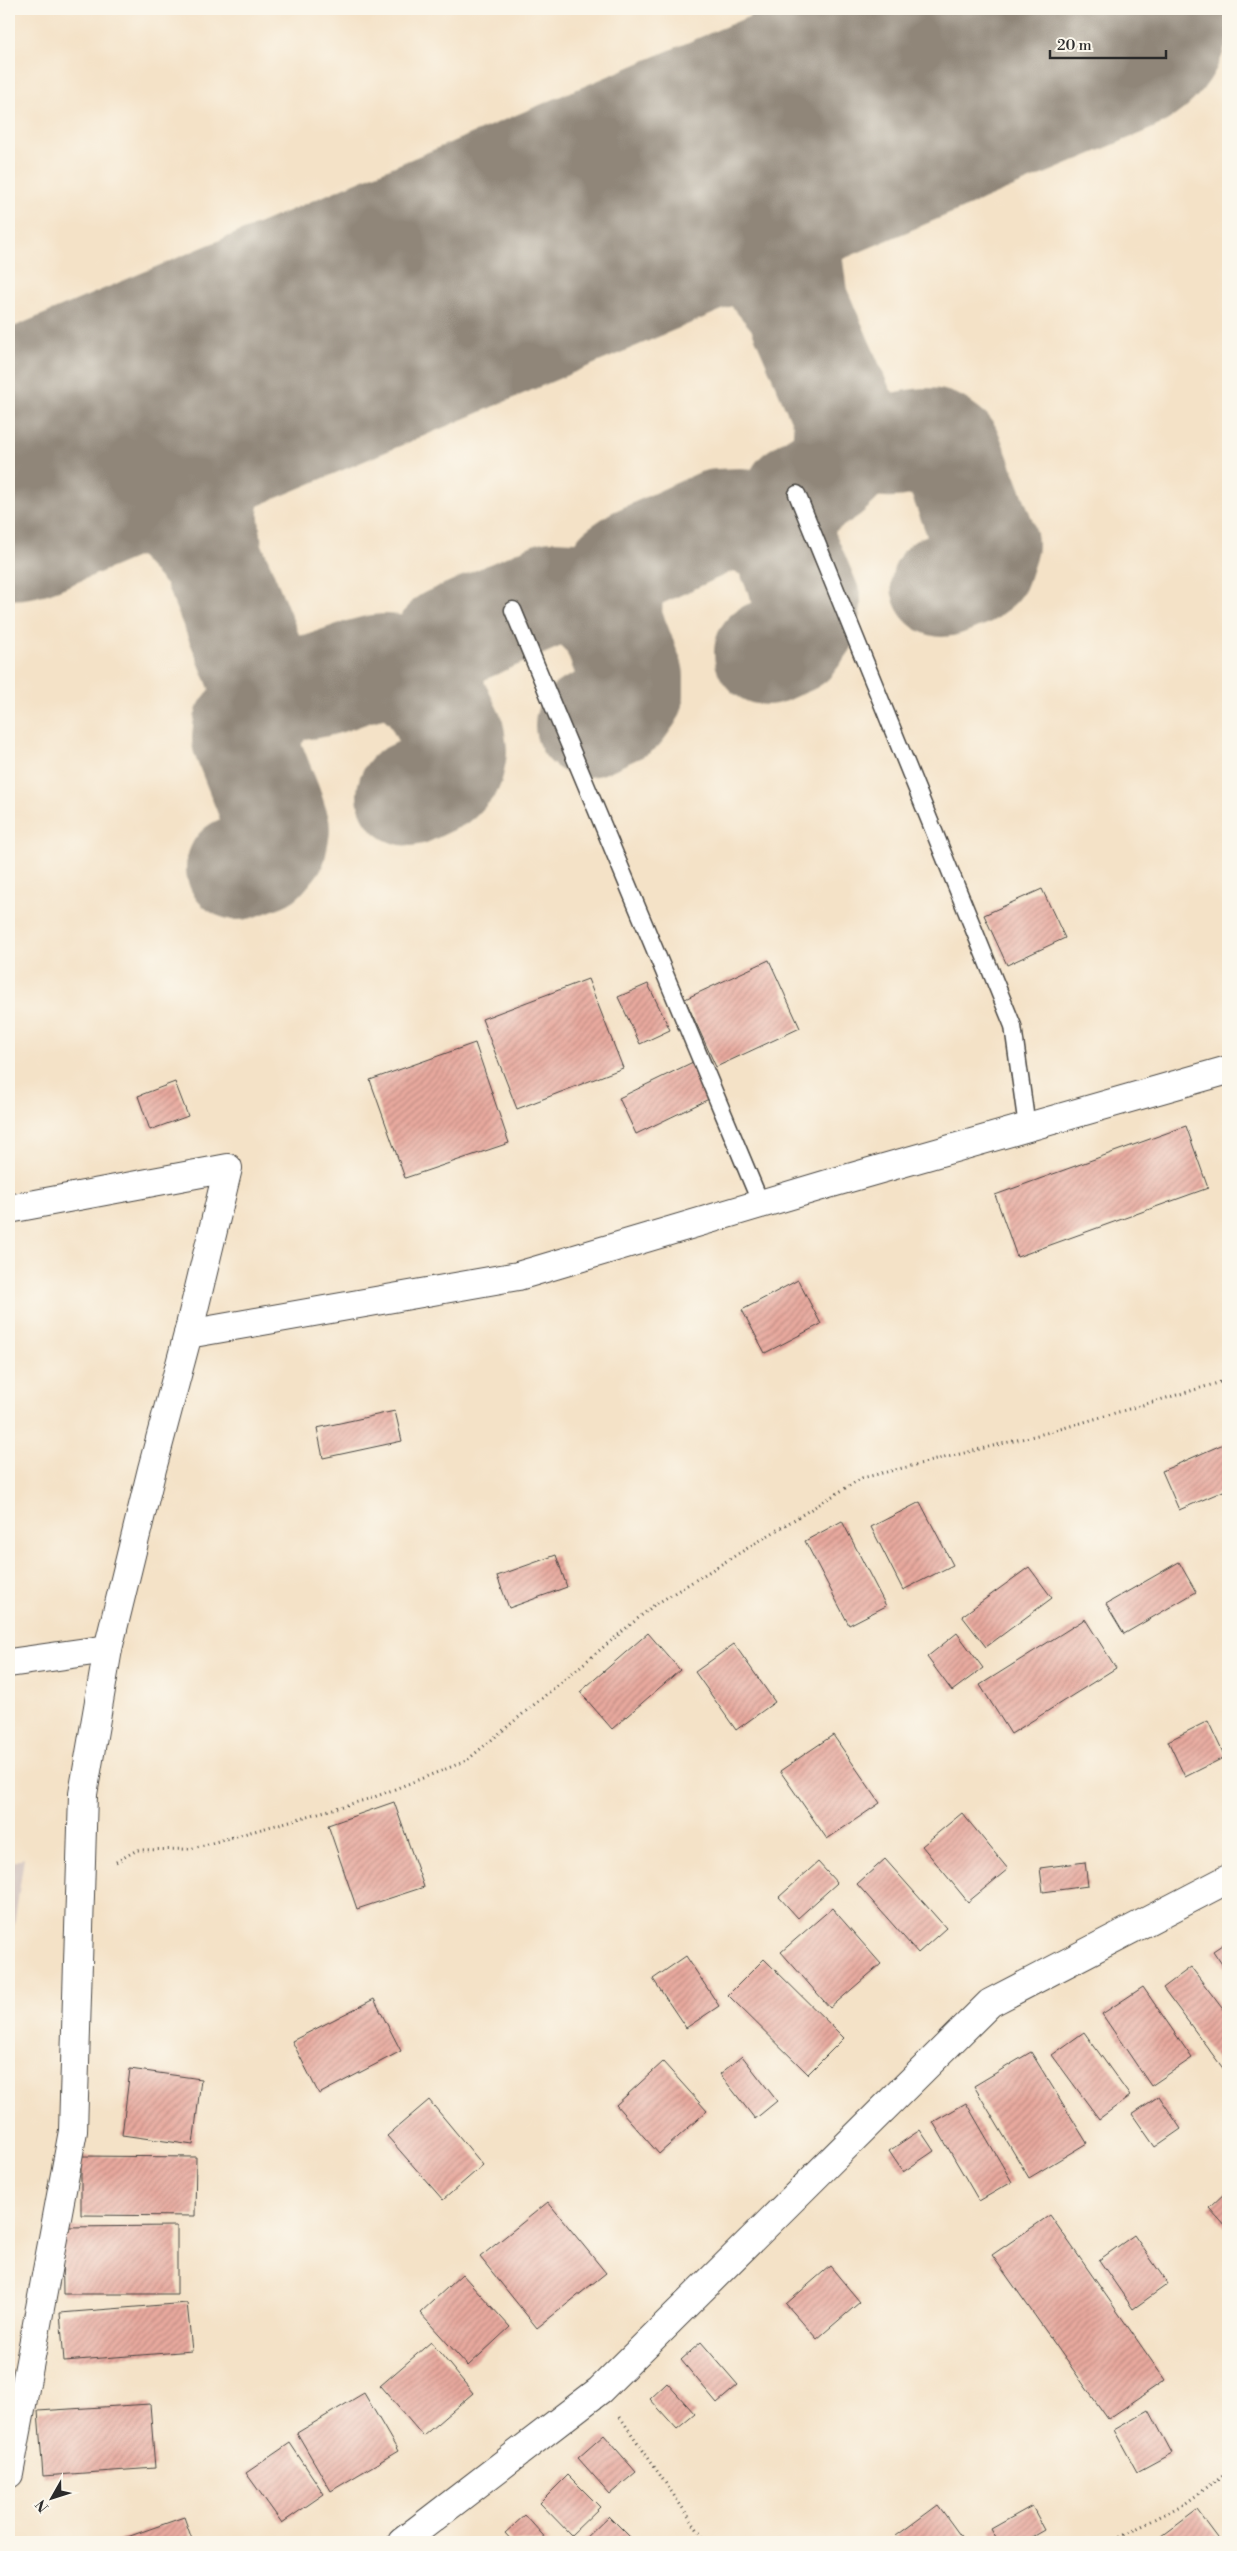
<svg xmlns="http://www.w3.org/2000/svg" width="1237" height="2551" font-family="'Libre Bodoni',serif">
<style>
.industrial{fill:#cfc0bb}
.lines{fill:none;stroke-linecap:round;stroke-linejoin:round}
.taxiway{stroke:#908679;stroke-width:104}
.runway{stroke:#908679;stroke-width:260}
.building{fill:url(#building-hatch)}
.service-casing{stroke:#494642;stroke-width:19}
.minor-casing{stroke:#494642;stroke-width:30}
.tertiary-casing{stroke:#494642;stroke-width:30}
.path{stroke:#494642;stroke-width:3;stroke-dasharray:1 4;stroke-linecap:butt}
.service{stroke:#fff;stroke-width:16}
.minor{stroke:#fff;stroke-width:28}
.tertiary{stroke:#fff;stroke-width:28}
</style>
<defs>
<pattern id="building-hatch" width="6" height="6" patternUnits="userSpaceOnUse" patternTransform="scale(1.25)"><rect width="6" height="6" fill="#e8a99e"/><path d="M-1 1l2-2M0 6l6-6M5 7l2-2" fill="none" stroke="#bc8a81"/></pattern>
</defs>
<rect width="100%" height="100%" fill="#fbf7ec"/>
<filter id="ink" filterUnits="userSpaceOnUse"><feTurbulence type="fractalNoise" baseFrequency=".02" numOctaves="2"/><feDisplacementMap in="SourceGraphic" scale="10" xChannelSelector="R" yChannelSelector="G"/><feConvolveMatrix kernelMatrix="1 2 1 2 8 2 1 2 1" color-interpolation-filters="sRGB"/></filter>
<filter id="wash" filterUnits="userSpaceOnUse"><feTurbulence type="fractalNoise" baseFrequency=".0096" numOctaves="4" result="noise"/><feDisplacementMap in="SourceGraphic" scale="20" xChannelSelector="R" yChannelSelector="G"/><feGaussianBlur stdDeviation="1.12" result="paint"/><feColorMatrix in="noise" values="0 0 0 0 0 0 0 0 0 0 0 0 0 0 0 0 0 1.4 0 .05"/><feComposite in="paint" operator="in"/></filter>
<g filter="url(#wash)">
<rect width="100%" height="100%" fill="#f4e2c7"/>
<path class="industrial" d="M24,1858L9,1960V1864Z"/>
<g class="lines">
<g class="taxiway">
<path d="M608,217L650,212L707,223L751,249L796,302"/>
<path d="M846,418C852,424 859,433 866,437C888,453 904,441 926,440C936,439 943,446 950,451L986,544L979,566L967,576L943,585"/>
<path d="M9,475H84L130,488L167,509L211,557"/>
<path d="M766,653L792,642L805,625L809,603L782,540L781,523L797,494L828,474L839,464L844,449L846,418L796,302L789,248L798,197L829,148L877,104"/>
<path d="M258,669C297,701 319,684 361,671C372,668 384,664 395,667C410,670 422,683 432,693"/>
<path d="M587,725L622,709L632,695V677L610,621L611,588L619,570L635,559L718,521L742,520L762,527L782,540"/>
<path d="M409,794L440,779L452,766L455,751L453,736L432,693L434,658L448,639L553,593L573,594L589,602L610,621"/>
<path d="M238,868L264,858L275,845L278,829L271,807L244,739L245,728L265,707L267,693L211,557L204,494L216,435L240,394L292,351"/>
</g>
<path class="runway" d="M9,470L1101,9"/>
</g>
<g id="blocks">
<g class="building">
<path d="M1042,889L1065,938L1007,965L984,915Z"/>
<path d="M769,960L800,1028L716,1067L685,999Z"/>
<path d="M588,979L623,1068L517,1109L482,1019Z"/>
<path d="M648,984L670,1030L640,1044L618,997Z"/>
<path d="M475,1043L509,1143L405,1178L370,1080Z"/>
<path d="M693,1062L711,1098L636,1134L619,1098Z"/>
<path d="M175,1082L188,1116L150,1130L138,1096Z"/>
<path d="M1186,1126L1208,1188L1017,1257L995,1195Z"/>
<path d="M798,1280L821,1324L765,1353L742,1310Z"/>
<path d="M395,1411L402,1441L323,1458L317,1428Z"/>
<path d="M1228,1442V1489L1179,1510L1162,1471Z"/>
<path d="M920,1502L953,1565L903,1590L871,1527Z"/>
<path d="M842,1521L886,1606L849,1625L805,1541Z"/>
<path d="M556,1555L567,1587L509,1608L497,1576Z"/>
<path d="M1179,1562L1196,1592L1124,1634L1106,1604Z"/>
<path d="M1029,1567L1052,1598L986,1647L962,1616Z"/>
<path d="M1085,1619L1116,1668L1011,1734L980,1685Z"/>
<path d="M648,1633L680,1670L612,1729L580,1692Z"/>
<path d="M957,1633L983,1668L952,1691L927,1657Z"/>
<path d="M734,1644L775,1702L736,1730L695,1672Z"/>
<path d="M1208,1721L1225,1757L1185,1777L1168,1741Z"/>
<path d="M833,1735L880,1803L827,1839L780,1771Z"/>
<path d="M394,1802L424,1887L357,1909L328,1825Z"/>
<path d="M962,1813L1008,1869L968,1902L922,1846Z"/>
<path d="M885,1859L946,1928L918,1953L857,1884Z"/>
<path d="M818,1862L837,1883L798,1918L779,1897Z"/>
<path d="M1085,1862L1088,1886L1043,1892L1040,1868Z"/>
<path d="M832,1908L881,1964L830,2008L781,1952Z"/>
<path d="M1228,1941V1973L1213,1951Z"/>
<path d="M686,1956L719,2006L686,2028L653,1979Z"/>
<path d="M764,1959L844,2038L808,2074L728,1995Z"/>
<path d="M1191,1967L1228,2016V2075L1163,1988Z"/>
<path d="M1143,1987L1192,2058L1151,2086L1102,2014Z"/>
<path d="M374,1999L401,2051L319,2094L292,2041Z"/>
<path d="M1084,2032L1130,2096L1099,2119L1052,2055Z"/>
<path d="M1031,2052L1087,2143L1029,2178L974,2086Z"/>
<path d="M742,2056L777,2101L755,2119L720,2074Z"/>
<path d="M663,2062L707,2111L659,2154L616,2105Z"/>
<path d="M130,2069L201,2079L193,2145L122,2135Z"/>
<path d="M1159,2096L1181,2129L1155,2147L1132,2114Z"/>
<path d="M429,2100L483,2165L443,2200L387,2136Z"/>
<path d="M966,2103L1012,2182L979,2201L933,2122Z"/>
<path d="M920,2130L934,2151L903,2172L889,2151Z"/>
<path d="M81,2156L196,2157L195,2216L81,2215Z"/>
<path d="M1228,2190V2229L1209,2208Z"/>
<path d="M548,2202L606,2273L537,2328L480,2257Z"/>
<path d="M1050,2215L1165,2380L1108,2419L992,2255Z"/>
<path d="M177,2226V2294H63L62,2227Z"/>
<path d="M1134,2235L1168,2284L1133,2309L1099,2260Z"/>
<path d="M830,2266L860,2302L817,2339L786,2304Z"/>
<path d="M462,2274L510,2327L468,2366L420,2313Z"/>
<path d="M187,2303L192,2351L64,2361L60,2313Z"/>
<path d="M431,2342L473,2393L423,2436L380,2386Z"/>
<path d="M701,2342L738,2385L717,2403L681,2360Z"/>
<path d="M667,2383L695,2414L677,2429L650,2399Z"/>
<path d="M364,2393L398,2451L331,2491L297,2433Z"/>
<path d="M150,2404L155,2468L43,2476L38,2411Z"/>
<path d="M1149,2410L1172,2453L1137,2472L1114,2430Z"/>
<path d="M604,2435L636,2472L610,2494L578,2458Z"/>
<path d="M290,2443L324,2494L282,2523L246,2473Z"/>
<path d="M568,2475L600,2507L571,2535L540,2503Z"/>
<path d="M938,2505L965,2542H901L896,2536Z"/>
<path d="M1032,2506L1045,2530L1024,2542H998L991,2529Z"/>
<path d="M1197,2510L1221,2542H1154Z"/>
<path d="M525,2515L549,2542H513L505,2533Z"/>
<path d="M609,2516L635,2542H582Z"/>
<path d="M184,2517L193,2542H113Z"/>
</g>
</g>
</g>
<g filter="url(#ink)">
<use href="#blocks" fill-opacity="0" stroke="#494642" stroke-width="1"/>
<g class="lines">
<defs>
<g id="service">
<path d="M797,494L1013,1026L1027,1127"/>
<path d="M513,610L761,1204"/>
</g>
<g id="minor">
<path d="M9,1209L228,1168L188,1334"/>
<path d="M9,1663L108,1649"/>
<path d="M402,2542L600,2390L990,2003L1228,1879"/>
</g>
<path id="tertiary" d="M9,2474L73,2131L83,1794L108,1649L152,1469L188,1334L518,1276L828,1184L1228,1070"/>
</defs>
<use href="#service" class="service-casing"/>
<use href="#minor" class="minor-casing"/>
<use href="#tertiary" class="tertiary-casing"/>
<g class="path">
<path d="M116,1862L137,1850L190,1849L372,1798L466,1761L653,1606L862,1478L1050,1432L1228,1380"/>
<path d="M620,2417L706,2542"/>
<path d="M1111,2542L1186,2503L1228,2472"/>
</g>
<use href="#service" class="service"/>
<use href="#minor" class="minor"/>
<use href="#tertiary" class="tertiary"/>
</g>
</g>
<rect width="1237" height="2551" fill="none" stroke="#fbf7ec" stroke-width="30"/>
<g transform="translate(52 2498) rotate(231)" stroke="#fbf7ec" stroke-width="4" paint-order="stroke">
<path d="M0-4L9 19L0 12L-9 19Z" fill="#2b2b2b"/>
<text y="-8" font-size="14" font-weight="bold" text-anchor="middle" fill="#2b2b2b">N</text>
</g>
<path d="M1050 50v8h116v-8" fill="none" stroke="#2b2b2b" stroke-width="2.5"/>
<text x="1057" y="50" font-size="15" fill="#2b2b2b" stroke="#fbf7ec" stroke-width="4" paint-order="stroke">20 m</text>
</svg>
